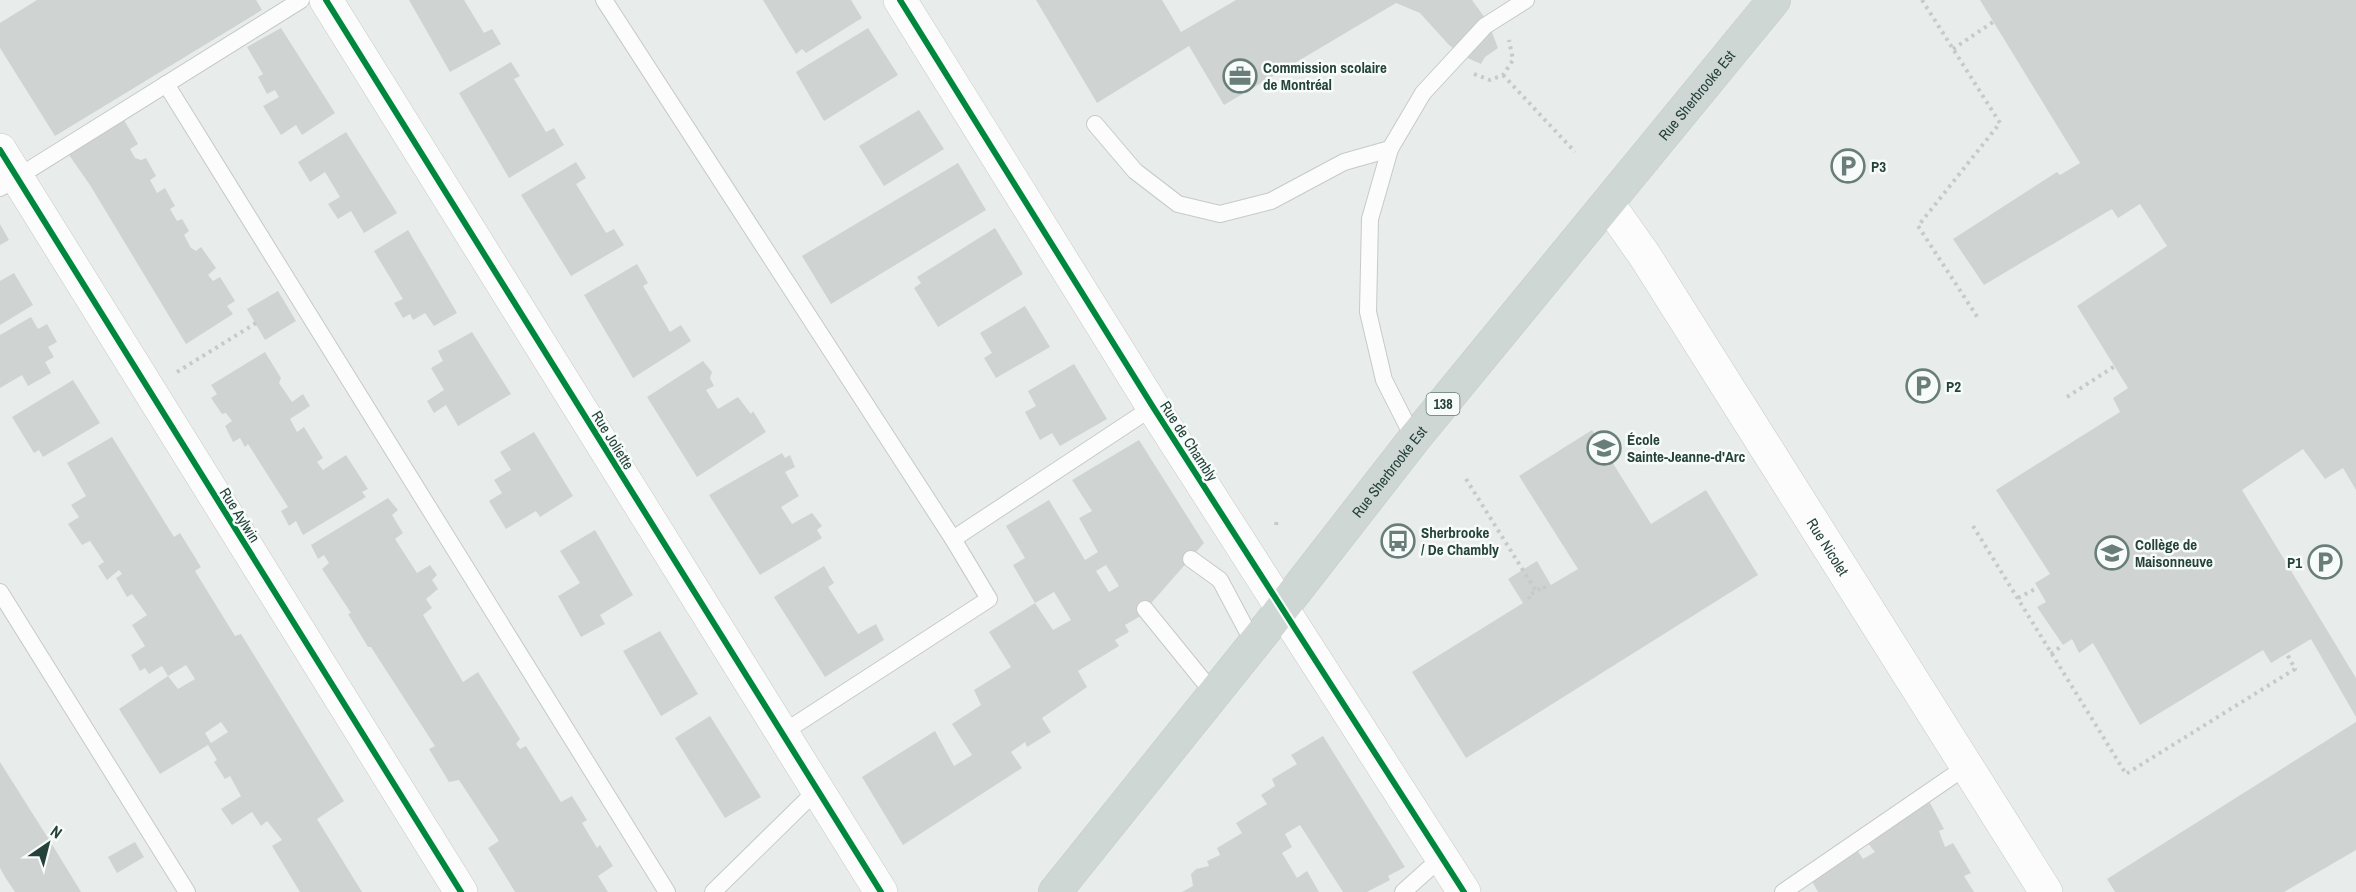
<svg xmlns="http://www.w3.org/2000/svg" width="2356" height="892" font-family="'Archivo Narrow',sans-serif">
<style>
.building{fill:#cfd4d2;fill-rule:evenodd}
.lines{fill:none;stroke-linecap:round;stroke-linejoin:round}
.service-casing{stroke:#c5cac8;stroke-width:18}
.minor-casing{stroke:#c5cac8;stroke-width:34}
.primary-casing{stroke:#c3ccc9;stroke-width:34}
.path{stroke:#c3ccca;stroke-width:4;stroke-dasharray:3 4.5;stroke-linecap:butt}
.service{stroke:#fcfcfc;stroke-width:16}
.minor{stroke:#fcfcfc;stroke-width:33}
.primary{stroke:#cfd7d5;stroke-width:33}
.cycleway-casing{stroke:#f7fbf9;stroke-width:10}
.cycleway{stroke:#00873e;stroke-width:6}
.labels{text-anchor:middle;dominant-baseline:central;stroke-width:5;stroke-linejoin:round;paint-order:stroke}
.shield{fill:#f7fbf9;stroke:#637a73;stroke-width:1.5}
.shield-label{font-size:14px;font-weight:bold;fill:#24423a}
.poi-label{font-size:15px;font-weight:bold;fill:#24423a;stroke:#f7fbf9;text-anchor:start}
.street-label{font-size:15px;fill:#24423a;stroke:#f7fbf9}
</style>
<rect width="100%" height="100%" fill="#e8edeb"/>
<g class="building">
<path d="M37,0H256L262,10L55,136L0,48V23Z"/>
<path d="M409,0H464L484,33L492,29L501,44L450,72Z"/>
<path d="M763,0H851L862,18L806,53L802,49L796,54Z"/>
<path d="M1036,0H1162L1181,32L1236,0H1472L1488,22L1498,48L1485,57L1481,64L1463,56L1448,44L1420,13L1396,3L1224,105L1189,46L1097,103Z"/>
<path d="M1980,0H2356V490L2343,468L2325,479L2303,449L2242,490L2356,678V717L2311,639L2271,663L2263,650L2140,725L2093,643L2079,653L2072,639L2063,645L2037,607L2046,602L2035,583L2050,574L1996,490L2120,412L2113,398L2128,388L2077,306L2167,246L2140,204L2118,218L2112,209L1984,285L1953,239L2057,172L2060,175L2080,163Z"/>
<path d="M281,28L335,113L302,135L296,125L281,135L263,106L279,97L275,90L267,94L258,77L263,74L247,47Z"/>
<path d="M868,28L898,75L824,121L796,72Z"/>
<path d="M511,62L520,76L514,79L546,132L554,128L564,145L509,178L459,93Z"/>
<path d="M919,110L944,149L884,186L859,146Z"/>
<path d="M124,120L138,144L130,149L135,158L141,160L146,158L156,176L150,180L157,193L165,188L175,206L170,209L177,221L182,219L189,231L184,235L191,248L196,251L201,247L216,268L208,275L213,281L220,277L235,301L227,306L233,314L186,344L90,185L69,155Z"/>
<path d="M346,132L397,213L364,233L351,211L338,219L328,204L340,197L325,172L310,182L298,162Z"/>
<path d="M576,162L586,178L576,184L606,233L614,229L624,245L571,276L521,195Z"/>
<path d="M958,163L986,210L831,304L802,256Z"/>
<path d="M0,224L9,240L0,245Z"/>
<path d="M995,228L1023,274L938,327L914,288L921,283L917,277Z"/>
<path d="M408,230L457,313L434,326L425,313L413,320L410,314L403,318L394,303L403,299L374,251Z"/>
<path d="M637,264L648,283L643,286L670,332L681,325L691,341L633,378L584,295Z"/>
<path d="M14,273L33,305L0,325V281Z"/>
<path d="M278,291L296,321L265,340L247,309Z"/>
<path d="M1025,306L1050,347L996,378L984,358L992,353L980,333Z"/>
<path d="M31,317L38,329L47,324L57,342L48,347L54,357L45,362L51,373L28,386L22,375L0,388V335Z"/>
<path d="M472,332L511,394L458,426L446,405L434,413L427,401L444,390L431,368L443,361L438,351Z"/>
<path d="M265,352L281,378L279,383L292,402L303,394L310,406L290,419L297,432L304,427L323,458L317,462L323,470L346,455L368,489L362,492L366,497L303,535L296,521L289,526L281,511L288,507L248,444L245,447L240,438L233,442L225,426L232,421L226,413L222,414L211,398L217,394L211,385Z"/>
<path d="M703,361L712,372L710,378L714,386L706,390L718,409L738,397L751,414L753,411L766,432L697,477L647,397Z"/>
<path d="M1074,364L1107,419L1060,446L1052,433L1040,440L1025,412L1036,406L1028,391Z"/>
<path d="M73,380L100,423L43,457L39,450L34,453L12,417Z"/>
<path d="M1592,430L1651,524L1706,490L1758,575L1466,758L1412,672L1523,603L1508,579L1537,561L1551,585L1578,569L1519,476Z"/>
<path d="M534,432L573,496L540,517L536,511L506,529L489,501L502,493L494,480L511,470L500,452Z"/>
<path d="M112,437L174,537L180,533L201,567L195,571L235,636L241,634L344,801L317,819L362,892H300L272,846L282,840L267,821L261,826L252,812L232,825L221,809L241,796L230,776L225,779L214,762L217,760L208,745L160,774L119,709L168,676L178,689L195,679L186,665L168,676L162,666L149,674L145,668L140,671L131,655L145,646L132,625L147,615L132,594L127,597L116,578L122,574L119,570L107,580L98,566L104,562L90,541L82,545L68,524L79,517L71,505L86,496L67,463ZM221,722L228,732L211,743L205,733Z"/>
<path d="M1139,440L1204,543L1139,617L1125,625L1129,632L1115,640L1119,646L1078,671L1087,687L1042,718L1051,732L1027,747L1025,742L1011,752L1022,768L903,845L862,777L935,731L954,766L972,755L952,724L981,705L974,690L1011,667L989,632L1035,603L1053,630L1071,620L1054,592L1035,603L1013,565L1025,558L1006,526L1049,500L1085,560L1098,552L1079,518L1092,511L1072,480ZM1106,565L1119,586L1109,592L1096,571Z"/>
<path d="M782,453L785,458L790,455L795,467L785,472L799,496L781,507L792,524L812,513L822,526L817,530L822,538L760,575L709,495Z"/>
<path d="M388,498L398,510L392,515L403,533L395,539L417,573L430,565L437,575L432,580L438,589L426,599L432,608L423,615L463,682L478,672L520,739L516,744L520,749L526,746L561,802L572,796L587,820L582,823L597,848L600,845L613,866L598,876L608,892H515L488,848L499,841L459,780L449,782L429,749L435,746L371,647H368L348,614L351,613L322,569L329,563L324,555L318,559L311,545Z"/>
<path d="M595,530L633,595L600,615L605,624L581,637L558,596L580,583L560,551Z"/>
<path d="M824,566L834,583L828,587L858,634L876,624L884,640L825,677L774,597Z"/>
<path d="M660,631L698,694L661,716L623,651Z"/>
<path d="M710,716L761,797L725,818L675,738Z"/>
<path d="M2356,722V850L2284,892H2115L2107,879Z"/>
<path d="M1323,736L1405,867L1388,876L1390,880L1367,892H1343L1300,825L1285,834L1292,847L1282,853L1297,878L1307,871L1319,892H1182L1193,886L1191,874L1196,869L1209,866L1207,861L1220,855L1217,848L1242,833L1236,823L1267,804L1261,795L1275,786L1272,779L1297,764L1291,755Z"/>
<path d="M0,762L53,846L81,892H15L5,877L0,868Z"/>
<path d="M1929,801L1944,829L1939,831L1945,847L1953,843L1971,873L1964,876L1974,892H1818L1812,881L1857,850L1863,859L1875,852L1867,842Z"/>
<path d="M135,842L144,857L117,873L108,857Z"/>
</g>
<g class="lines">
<defs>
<g id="service">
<path d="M604,0L953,539"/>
<path d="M166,84L667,892"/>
<path d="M1095,124L1135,171L1178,204L1220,214L1271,201L1344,162L1390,149"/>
<path d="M0,188L301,0"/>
<path d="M1414,439L1384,380L1368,312L1370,219L1390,149L1423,93L1485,26L1526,0"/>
<path d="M1191,559L1220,580L1254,644"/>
<path d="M0,592L187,892"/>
<path d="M1145,609L1214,694"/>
<path d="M781,734L989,599L953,539L1153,407"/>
<path d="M713,892L817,790"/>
<path d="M1403,892L1442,857"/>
<path d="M1783,892L1967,766"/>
</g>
<g id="minor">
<path d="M326,0L881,892"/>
<path d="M900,0L1153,407L1464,892"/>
<path d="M0,150L461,892"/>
<path id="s1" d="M1609,205L1645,256L2046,892"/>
</g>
<g id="primary">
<path id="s2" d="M1055,892L1266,629L1414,439L1774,0"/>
</g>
</defs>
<use href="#service" class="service-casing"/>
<use href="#minor" class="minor-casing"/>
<use href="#primary" class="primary-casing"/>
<g class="path">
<path d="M1922,0L2000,123L1918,226L1978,318"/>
<path d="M1953,49L1993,22"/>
<path d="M1474,74L1490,80L1503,75L1513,60L1509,40"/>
<path d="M1503,75L1575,152"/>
<path d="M177,372L256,323"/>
<path d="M2067,397L2115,366"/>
<path d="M1466,479L1536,591"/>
<path d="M1276,525L1277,519"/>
<path d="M1973,526L2126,774L2295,669L2287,654"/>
<path d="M2018,598L2037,588"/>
<path d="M1530,599L1528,596L1544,586L1545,589"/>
<path d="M2051,654L2063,645"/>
</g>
<use href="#service" class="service"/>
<use href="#minor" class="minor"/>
<use href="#primary" class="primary"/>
<defs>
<g id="cycleway">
<path d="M326,0L881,892"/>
<path d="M900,0L1153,407L1464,892"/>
<path d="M0,150L461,892"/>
</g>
</defs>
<use href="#cycleway" class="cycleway-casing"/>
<use href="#cycleway" class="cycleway"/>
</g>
<defs>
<symbol id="office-ring" viewBox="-11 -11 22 22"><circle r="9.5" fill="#f7fbf9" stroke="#697e78" stroke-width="1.5"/><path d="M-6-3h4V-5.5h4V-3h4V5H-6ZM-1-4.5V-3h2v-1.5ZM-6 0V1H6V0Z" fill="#697e78"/></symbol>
<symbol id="parking-ring" viewBox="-11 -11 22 22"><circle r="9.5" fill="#f7fbf9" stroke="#697e78" stroke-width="1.5"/><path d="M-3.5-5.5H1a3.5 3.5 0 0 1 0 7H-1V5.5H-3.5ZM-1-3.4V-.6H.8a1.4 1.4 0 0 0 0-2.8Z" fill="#697e78"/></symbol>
<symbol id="school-ring" viewBox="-11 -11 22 22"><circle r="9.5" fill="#f7fbf9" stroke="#697e78" stroke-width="1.5"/><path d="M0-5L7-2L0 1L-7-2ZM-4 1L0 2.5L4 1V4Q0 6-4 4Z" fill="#697e78"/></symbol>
<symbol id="bus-ring" viewBox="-11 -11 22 22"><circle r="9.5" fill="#f7fbf9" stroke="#697e78" stroke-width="1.5"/><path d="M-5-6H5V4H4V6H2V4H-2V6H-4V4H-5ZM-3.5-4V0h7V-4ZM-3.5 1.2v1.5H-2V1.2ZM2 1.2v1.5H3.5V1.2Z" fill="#697e78"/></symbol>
<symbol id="university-ring" viewBox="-11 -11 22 22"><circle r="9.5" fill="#f7fbf9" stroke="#697e78" stroke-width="1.5"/><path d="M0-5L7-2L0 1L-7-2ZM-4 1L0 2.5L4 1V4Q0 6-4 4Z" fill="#697e78"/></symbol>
</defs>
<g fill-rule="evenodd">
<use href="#office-ring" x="1221" y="57" width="38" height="38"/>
<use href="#parking-ring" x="1829" y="147" width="38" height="38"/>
<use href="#parking-ring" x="1904" y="367" width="38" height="38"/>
<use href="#school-ring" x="1585" y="429" width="38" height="38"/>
<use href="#bus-ring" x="1379" y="522" width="38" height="38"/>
<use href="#university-ring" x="2093" y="534" width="38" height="38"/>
<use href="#parking-ring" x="2306" y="543" width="38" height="38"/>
</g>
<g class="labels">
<rect class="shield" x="1426.5" y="393" width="33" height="22" rx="4.5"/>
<g class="shield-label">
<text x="1443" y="404">138</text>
</g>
<g class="poi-label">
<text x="1263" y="67">Commission scolaire<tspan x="1263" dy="17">de Montréal</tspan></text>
<text x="1871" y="166">P3</text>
<text x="1946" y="386">P2</text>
<text x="1627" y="439">École<tspan x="1627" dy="17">Sainte-Jeanne-d'Arc</tspan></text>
<text x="1421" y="532">Sherbrooke<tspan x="1421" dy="17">/ De Chambly</tspan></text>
<text x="2135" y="544">Collège de<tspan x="2135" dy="17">Maisonneuve</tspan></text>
<text x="2302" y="562" text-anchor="end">P1</text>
</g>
<g class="street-label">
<text stroke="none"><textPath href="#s2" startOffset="1023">Rue Sherbrooke Est</textPath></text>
<text transform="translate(613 440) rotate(58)">Rue Joliette</text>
<text transform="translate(1189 441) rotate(57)">Rue de Chambly</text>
<text stroke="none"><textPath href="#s2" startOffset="537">Rue Sherbrooke Est</textPath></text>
<text transform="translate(240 515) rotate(58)">Rue Aylwin</text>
<text stroke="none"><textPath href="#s1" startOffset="406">Rue Nicolet</textPath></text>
</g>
</g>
<g transform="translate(48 844) rotate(35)" stroke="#f7fbf9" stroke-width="4.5" paint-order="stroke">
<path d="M0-4.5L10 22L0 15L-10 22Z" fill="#24423a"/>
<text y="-9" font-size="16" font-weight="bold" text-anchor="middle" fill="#24423a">N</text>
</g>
</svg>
